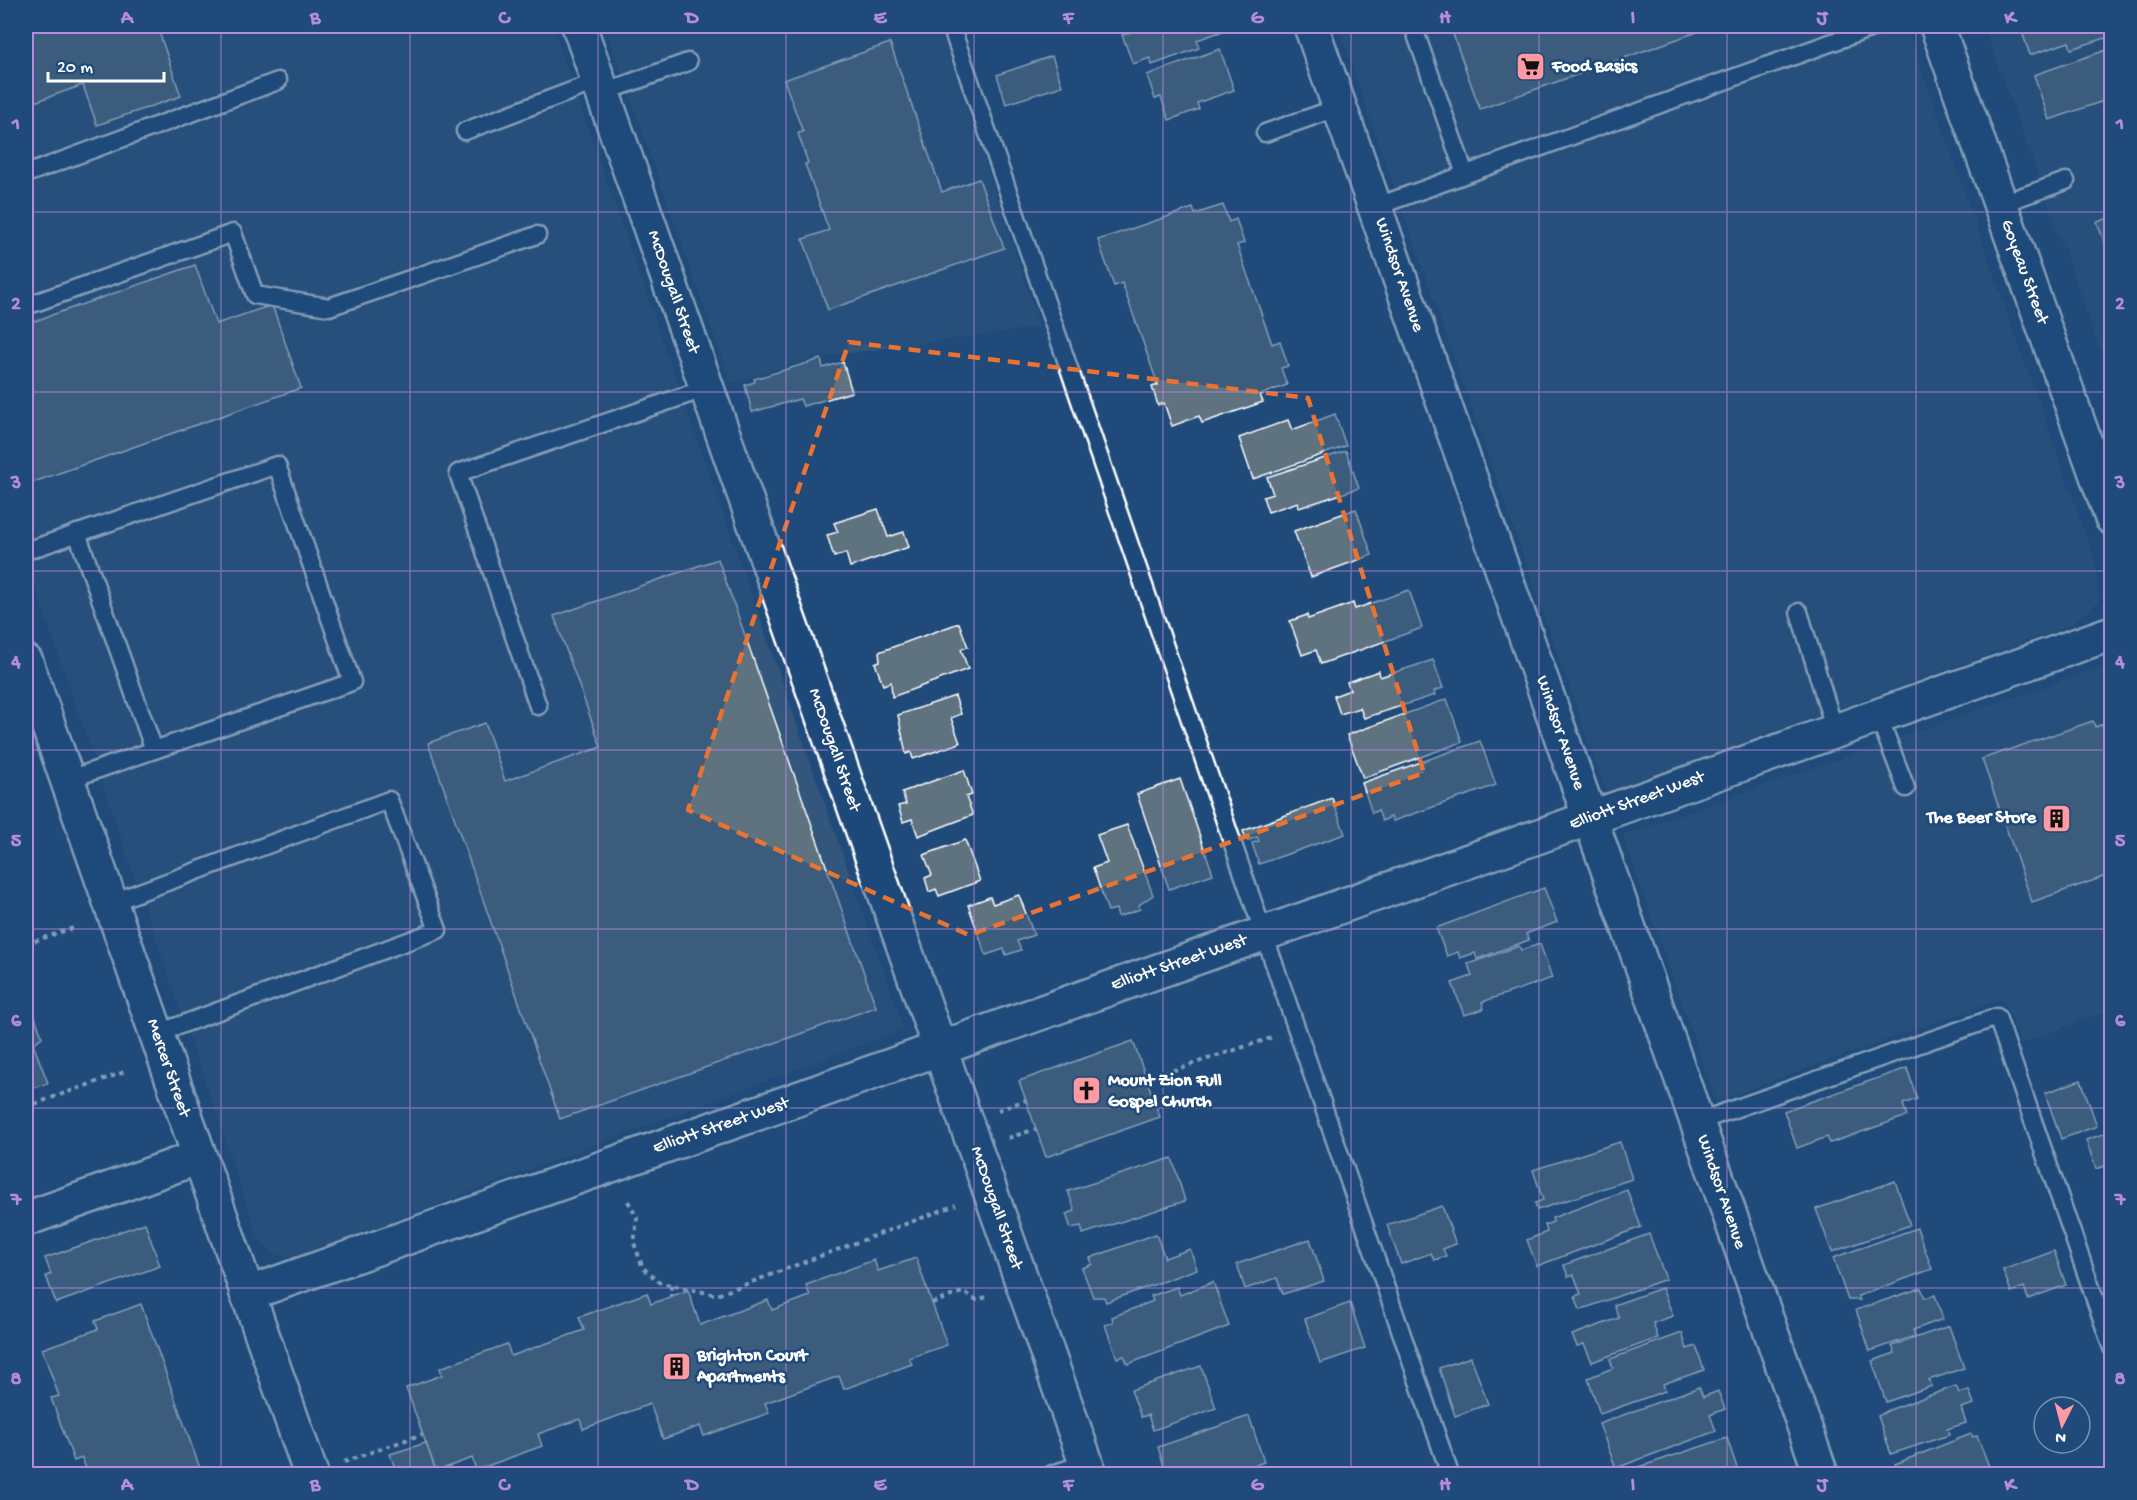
<svg xmlns="http://www.w3.org/2000/svg" width="2137" height="1500" font-family="'Gochi Hand',sans-serif">
<style>
.built{fill:#32567c}
.building{fill:#5f7280;stroke:#fff;stroke-width:1.5}
.lines{fill:none;stroke-linecap:round;stroke-linejoin:round}
.lane-casing{stroke:#fff;stroke-width:21}
.street-casing{stroke:#fff;stroke-width:38}
.secondary-casing{stroke:#fff;stroke-width:38}
.path{stroke:#fff;stroke-width:4;stroke-dasharray:4.5 4.5;stroke-linecap:butt}
.lane{stroke:#1f4a7a;stroke-width:16}
.street{stroke:#1f4a7a;stroke-width:33}
.secondary{stroke:#1f4a7a;stroke-width:33}
.marked{fill:none;stroke:#eb7230;stroke-width:4.5;stroke-dasharray:12 8;stroke-linejoin:round}
.grid{fill:none;stroke:#b68bdc;stroke-width:1.5;stroke-opacity:0.55}
.labels{text-anchor:middle;dominant-baseline:central;stroke-width:5;stroke-linejoin:round;paint-order:stroke}
.poi-label{font-size:18px;font-weight:bold;fill:#fff;stroke:#1f4a7a;text-anchor:start}
.street-label{font-size:18px;fill:#fff;stroke:#1f4a7a}
.neatline{fill:none;stroke:#b68bdc;stroke-width:2}
.grid-label{font-size:20px;text-anchor:middle;font-weight:bold;fill:#b68bdc}
</style>
<rect width="100%" height="100%" fill="#1f4a7a"/>
<filter id="ink" filterUnits="userSpaceOnUse"><feTurbulence type="fractalNoise" baseFrequency=".0167" numOctaves="2"/><feDisplacementMap in="SourceGraphic" scale="12" xChannelSelector="R" yChannelSelector="G"/><feConvolveMatrix kernelMatrix="1 2 1 2 8 2 1 2 1" color-interpolation-filters="sRGB"/></filter>
<g filter="url(#ink)">
<g class="built">
<path d="M26,26H552L904,1029L294,1258L274,1254L259,1239L26,560Z"/>
<path d="M605,26H939L1040,327L813,358L731,383Z"/>
<path d="M1338,26H1906L2095,561L2099,601L2070,625L1606,792Z"/>
<path d="M1984,26H2111V381L2064,248Z"/>
<path d="M2103,666L2111,668V1010L2021,1043L2003,998L1716,1101L1623,835Z"/>
</g>
<g class="building">
<path d="M26,26H157L181,96L97,125L83,85L26,105Z"/>
<path d="M1138,26H1221L1223,31L1197,40L1199,48L1152,65L1150,58L1133,64L1122,35L1139,29Z"/>
<path d="M1450,26H1714L1480,109Z"/>
<path d="M2020,26H2112V36L2071,49L2069,42L2030,55Z"/>
<path d="M890,43L942,192L979,179L1004,248L828,310L803,239L829,230L805,164L808,163L798,133L803,132L784,80Z"/>
<path d="M2112,48V98L2049,120L2034,75Z"/>
<path d="M1220,49L1234,90L1197,103L1199,109L1169,120L1161,97L1155,99L1147,75Z"/>
<path d="M1052,56L1062,86L1006,104L997,75Z"/>
<path d="M1223,205L1229,222L1236,219L1244,243L1237,245L1272,344L1280,341L1288,366L1281,368L1287,385L1260,395L1263,402L1202,423L1199,416L1172,426L1164,403L1158,405L1152,387L1158,385L1122,283L1114,286L1098,240L1193,208L1195,214Z"/>
<path d="M2112,217V263L2097,222Z"/>
<path d="M195,265L216,324L272,305L301,388L28,484L26,477V324Z"/>
<path d="M821,359L823,368L843,362L852,392L803,406L800,399L752,412L745,385L755,382L754,379Z"/>
<path d="M1335,414L1346,446L1253,479L1239,438L1288,420L1292,430Z"/>
<path d="M1346,451L1359,488L1299,508L1298,502L1268,512L1263,497L1273,494L1267,477Z"/>
<path d="M878,509L888,537L904,532L909,547L850,567L846,553L834,557L827,535L838,532L834,523Z"/>
<path d="M1356,509L1372,555L1311,577L1294,531Z"/>
<path d="M718,559L876,1007L560,1119L428,743L485,723L505,781L601,747L554,616Z"/>
<path d="M1409,590L1422,628L1321,664L1316,650L1302,655L1290,621L1307,615L1308,619L1353,603L1355,609Z"/>
<path d="M959,623L968,647L961,649L968,669L892,697L891,682L883,685L875,663L880,661L879,652Z"/>
<path d="M1433,660L1443,688L1434,691L1435,695L1364,718L1360,708L1340,714L1334,696L1350,690L1347,682L1379,671L1380,677Z"/>
<path d="M955,696L961,714L951,718L960,743L913,759L911,752L906,754L898,715Z"/>
<path d="M1447,699L1462,742L1363,778L1347,735Z"/>
<path d="M2093,721L2095,727L2107,723L2112,735V894L2106,876L2032,902L1982,759Z"/>
<path d="M1480,741L1496,785L1393,821L1391,817L1382,821L1378,810L1372,813L1362,783Z"/>
<path d="M964,770L972,795L966,797L973,815L918,836L912,819L903,822L898,806L906,804L902,792Z"/>
<path d="M1180,779L1213,874L1169,889L1137,794Z"/>
<path d="M1332,798L1345,834L1259,864L1252,843L1259,841L1257,837L1247,841L1243,831Z"/>
<path d="M1127,825L1153,895L1139,905L1140,909L1118,917L1116,909L1108,911L1093,868L1107,863L1097,835Z"/>
<path d="M965,840L980,881L939,896L936,889L929,892L925,878L932,875L924,855Z"/>
<path d="M1544,888L1557,922L1526,934L1529,940L1477,959L1475,953L1460,958L1458,952L1447,956L1436,928Z"/>
<path d="M1019,895L1034,935L1017,941L1021,950L1006,955L1004,949L986,955L968,905L990,897L993,904Z"/>
<path d="M1540,944L1552,978L1482,1002L1484,1009L1464,1015L1452,983L1472,976L1468,964L1519,946L1521,950Z"/>
<path d="M26,991L42,1037L33,1044L48,1083L26,1091Z"/>
<path d="M1133,1041L1160,1117L1046,1157L1019,1081Z"/>
<path d="M1907,1068L1917,1099L1903,1104L1907,1116L1830,1143L1827,1137L1797,1148L1784,1111Z"/>
<path d="M2081,1080L2097,1126L2061,1139L2045,1093Z"/>
<path d="M2112,1131V1163L2096,1169L2086,1140Z"/>
<path d="M1620,1142L1632,1179L1537,1210L1535,1203L1543,1200L1533,1170Z"/>
<path d="M1172,1158L1185,1201L1083,1234L1081,1226L1071,1228L1066,1214L1075,1211L1068,1191Z"/>
<path d="M1895,1181L1910,1225L1832,1252L1816,1209Z"/>
<path d="M1627,1190L1641,1227L1537,1266L1527,1240L1547,1232L1545,1225L1553,1222L1552,1218Z"/>
<path d="M1442,1206L1456,1244L1443,1249L1446,1256L1434,1260L1431,1253L1401,1264L1387,1225Z"/>
<path d="M145,1223L160,1266L56,1303L46,1276L51,1274L45,1258Z"/>
<path d="M1917,1228L1932,1269L1858,1296L1860,1300H1848L1833,1258Z"/>
<path d="M1156,1234L1165,1258L1190,1249L1197,1269L1106,1302L1104,1297H1093L1082,1268L1092,1264L1090,1258Z"/>
<path d="M1649,1234L1666,1279L1580,1310L1575,1296L1581,1294L1574,1275L1568,1277L1564,1265Z"/>
<path d="M1310,1239L1324,1281L1283,1294L1277,1278L1245,1289L1237,1264Z"/>
<path d="M2054,1251L2066,1285L2028,1299L2024,1287L2011,1292L2003,1270Z"/>
<path d="M916,1258L947,1345L909,1358L912,1364L844,1389L839,1376L765,1403L769,1413L704,1436L700,1426L663,1439L650,1404L583,1429L580,1419L538,1434L542,1446L476,1470L472,1458L436,1471L406,1388L442,1375L440,1368L507,1344L511,1356L584,1330L579,1317L647,1293L651,1304L688,1290L700,1325L768,1300L772,1310L810,1296L806,1285L874,1260L878,1271Z"/>
<path d="M1213,1282L1229,1326L1128,1364L1124,1356L1117,1358L1105,1325L1113,1322L1112,1317L1153,1301L1151,1296L1177,1287L1180,1295Z"/>
<path d="M1662,1288L1673,1316L1653,1323L1658,1338L1592,1362L1584,1344L1577,1346L1572,1335L1619,1318L1614,1305Z"/>
<path d="M1921,1288L1925,1298L1935,1295L1943,1319L1913,1330L1915,1336L1870,1351L1856,1310Z"/>
<path d="M1350,1303L1365,1348L1320,1363L1305,1319Z"/>
<path d="M141,1304L202,1474H88L82,1458L74,1461L51,1398L59,1396L42,1349L98,1329L95,1321Z"/>
<path d="M1949,1326L1964,1368L1929,1380L1932,1386L1886,1402L1872,1361L1895,1353L1892,1346Z"/>
<path d="M1682,1333L1687,1349L1696,1346L1704,1370L1663,1384L1665,1391L1600,1414L1588,1378L1613,1368L1610,1359Z"/>
<path d="M1471,1357L1488,1404L1455,1416L1439,1368Z"/>
<path d="M1201,1366L1216,1408L1153,1430L1148,1415L1141,1417L1131,1390Z"/>
<path d="M1956,1386L1959,1393L1969,1390L1974,1404L1961,1408L1966,1423L1947,1429L1949,1435L1891,1454L1878,1416L1889,1410Z"/>
<path d="M1699,1387L1703,1397L1718,1391L1725,1409L1710,1415L1716,1431L1616,1468L1599,1424Z"/>
<path d="M1249,1416L1264,1462L1228,1474H1157L1155,1469L1164,1466L1158,1447Z"/>
<path d="M1971,1434L1973,1437L1977,1436L1992,1474H1899L1895,1464Z"/>
<path d="M1727,1438L1739,1474H1634L1633,1469Z"/>
<path d="M426,1443L437,1474H397L390,1454Z"/>
</g>
<g class="lines">
<defs>
<g id="lane">
<path d="M951,26L1450,1474"/>
<path d="M1413,26L1465,174"/>
<path d="M602,93L688,62"/>
<path d="M465,131L598,81"/>
<path d="M1265,133L1340,107"/>
<path d="M26,174L278,81"/>
<path d="M2000,204L2066,181"/>
<path d="M1375,207L1877,26"/>
<path d="M26,306L233,233L255,295L329,307L537,235"/>
<path d="M77,533L154,750"/>
<path d="M26,551L277,465L352,682L67,780"/>
<path d="M1799,612L1835,731"/>
<path d="M538,706L458,473L707,388"/>
<path d="M1878,715L1906,788"/>
<path d="M110,903L389,800L438,930L156,1034"/>
<path d="M1697,1122L1997,1017L2112,1348"/>
<path d="M1052,1474L1086,1463"/>
</g>
<g id="street">
<path d="M579,26L1090,1474"/>
<path d="M1311,26L1821,1474"/>
<path d="M26,662L311,1474"/>
<path d="M26,1219L199,1157"/>
<path d="M247,1294L2112,633"/>
</g>
<path id="secondary" d="M1937,26L2112,518"/>
</defs>
<use href="#lane" class="lane-casing"/>
<use href="#street" class="street-casing"/>
<use href="#secondary" class="secondary-casing"/>
<g class="path">
<path d="M26,789H27"/>
<path d="M26,944L76,927"/>
<path d="M1147,1079L1271,1038"/>
<path d="M26,1107L127,1071"/>
<path d="M998,1110L1026,1100"/>
<path d="M1008,1138L1036,1129"/>
<path d="M628,1201L637,1218L634,1243L643,1268L661,1283L717,1295L956,1205"/>
<path d="M671,1285V1296"/>
<path d="M932,1303L963,1292L977,1300L990,1296"/>
<path d="M344,1462L423,1434"/>
</g>
<use href="#lane" class="lane"/>
<use href="#street" class="street"/>
<use href="#secondary" class="secondary"/>
</g>
</g>
<path d="M0 0H2137V1500H0ZM849,342L1308,398L1424,773L969,935L688,810Z" fill="#1f4a7a" fill-opacity=".55" fill-rule="evenodd"/>
<path class="marked" d="M849,342L1308,398L1424,773L969,935L688,810Z"/>
<path class="grid" d="M221,26V1474M410,26V1474M598,26V1474M786,26V1474M974,26V1474M1163,26V1474M1351,26V1474M1539,26V1474M1727,26V1474M1916,26V1474M26,212H2112M26,392H2112M26,571H2112M26,750H2112M26,929H2112M26,1108H2112M26,1288H2112"/>
<defs>
<symbol id="supermarket-square" viewBox="-11 -11 22 22"><rect x="-9" y="-9" width="18" height="18" rx="4" fill="#ff9aa2" stroke="#1f4a7a"/><path d="M-6-5.5h2.5l.6 2H6L4.5 2H-2.5L-4.4-4H-6ZM-1.5 3.2a1.3 1.3 0 1 0 .1 0ZM3 3.2a1.3 1.3 0 1 0 .1 0Z" fill="#111"/></symbol>
<symbol id="building-square" viewBox="-11 -11 22 22"><rect x="-9" y="-9" width="18" height="18" rx="4" fill="#ff9aa2" stroke="#1f4a7a"/><path d="M-4-6H4V6H1V3H-1V6H-4ZM-2.5-4.3h1.7v1.8h-1.7ZM.8-4.3h1.7v1.8H.8ZM-2.5-1h1.7V.8h-1.7ZM.8-1h1.7V.8H.8Z" fill="#111"/></symbol>
<symbol id="church-square" viewBox="-11 -11 22 22"><rect x="-9" y="-9" width="18" height="18" rx="4" fill="#ff9aa2" stroke="#1f4a7a"/><path d="M-1.2-6h2.4v3.5h3.3v2.4h-3.3V6h-2.4V-.1h-3.3v-2.4h3.3Z" fill="#111"/></symbol>
</defs>
<g fill-rule="evenodd">
<use href="#supermarket-square" x="1514" y="50" width="33" height="33"/>
<use href="#building-square" x="2040" y="802" width="33" height="33"/>
<use href="#church-square" x="1070" y="1074" width="33" height="33"/>
<use href="#building-square" x="660" y="1350" width="33" height="33"/>
</g>
<g class="labels">
<g class="poi-label">
<text x="1552" y="67">Food Basics</text>
<text x="2036" y="818" text-anchor="end">The Beer Store</text>
<text x="1108" y="1081">Mount Zion Full<tspan x="1108" dy="21">Gospel Church</tspan></text>
<text x="697" y="1356">Brighton Court<tspan x="697" dy="21">Apartments</tspan></text>
</g>
<g class="street-label">
<text transform="translate(2024 272) rotate(70)">Goyeau Street</text>
<text transform="translate(1399 275) rotate(71)">Windsor Avenue</text>
<text transform="translate(673 292) rotate(71)">McDougall Street</text>
<text transform="translate(1560 733) rotate(71)">Windsor Avenue</text>
<text transform="translate(834 750) rotate(71)">McDougall Street</text>
<text transform="translate(1637 801) rotate(-20)">Elliott Street West</text>
<text transform="translate(1179 963) rotate(-19)">Elliott Street West</text>
<text transform="translate(168 1068) rotate(71)">Mercer Street</text>
<text transform="translate(721 1126) rotate(-19)">Elliott Street West</text>
<text transform="translate(1721 1192) rotate(71)">Windsor Avenue</text>
<text transform="translate(996 1208) rotate(71)">McDougall Street</text>
</g>
</g>
<rect width="2137" height="1500" fill="none" stroke="#1f4a7a" stroke-width="66"/>
<g transform="translate(2062 1425) rotate(186)"><circle r="28" fill="#1f4a7a" stroke="#7992af" stroke-width="1.5"/>
<path d="M0-4.5L10 22L0 15L-10 22Z" fill="#ff9aa2"/>
<text y="-9" font-size="16" font-weight="bold" text-anchor="middle" fill="#ffffff">N</text>
</g>
<path d="M48 72v9h116v-9" fill="none" stroke="#ffffff" stroke-width="3"/>
<text x="57" y="72" font-size="18" fill="#ffffff" stroke="#1f4a7a" stroke-width="4.5" paint-order="stroke">20 m</text>
<rect x="33" y="33" width="2071" height="1434" class="neatline"/>
<g class="grid-label">
<text x="127" y="23">A</text>
<text x="315" y="23">B</text>
<text x="504" y="23">C</text>
<text x="692" y="23">D</text>
<text x="880" y="23">E</text>
<text x="1068" y="23">F</text>
<text x="1257" y="23">G</text>
<text x="1445" y="23">H</text>
<text x="1633" y="23">I</text>
<text x="1822" y="23">J</text>
<text x="2010" y="23">K</text>
<text x="16" y="129">1</text>
<text x="2120" y="129">1</text>
<text x="16" y="309">2</text>
<text x="2120" y="309">2</text>
<text x="16" y="488">3</text>
<text x="2120" y="488">3</text>
<text x="16" y="667">4</text>
<text x="2120" y="667">4</text>
<text x="16" y="846">5</text>
<text x="2120" y="846">5</text>
<text x="16" y="1026">6</text>
<text x="2120" y="1026">6</text>
<text x="16" y="1205">7</text>
<text x="2120" y="1205">7</text>
<text x="16" y="1384">8</text>
<text x="2120" y="1384">8</text>
<text x="127" y="1490">A</text>
<text x="315" y="1490">B</text>
<text x="504" y="1490">C</text>
<text x="692" y="1490">D</text>
<text x="880" y="1490">E</text>
<text x="1068" y="1490">F</text>
<text x="1257" y="1490">G</text>
<text x="1445" y="1490">H</text>
<text x="1633" y="1490">I</text>
<text x="1822" y="1490">J</text>
<text x="2010" y="1490">K</text>
</g>
</svg>
